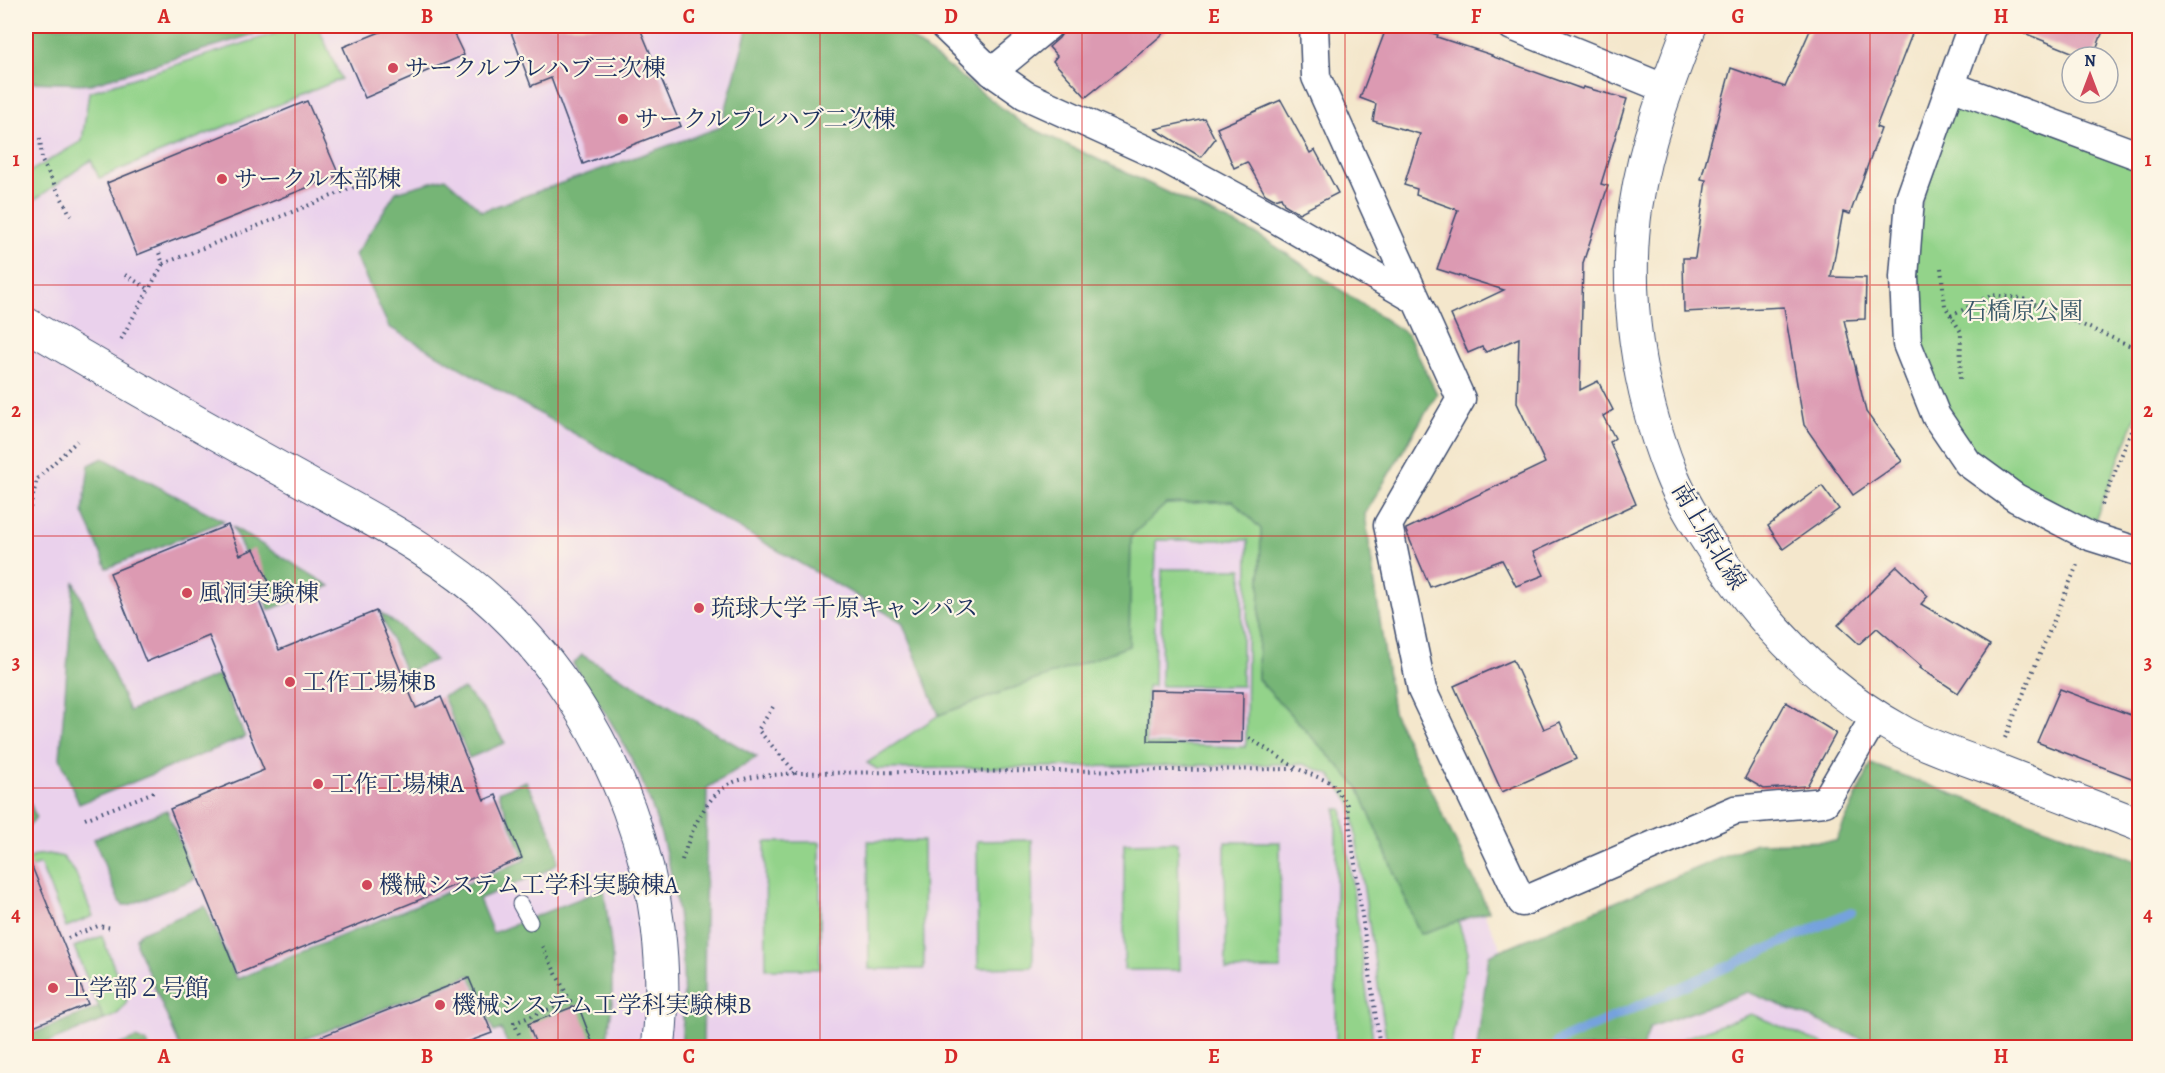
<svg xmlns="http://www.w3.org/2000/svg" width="2165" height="1073" font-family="Alegreya,'Noto Serif JP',serif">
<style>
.built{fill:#ead1ec}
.green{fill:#93d38a;stroke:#578174;stroke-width:1.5;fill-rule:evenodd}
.forest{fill:#76b576;stroke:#48726a;stroke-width:1.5}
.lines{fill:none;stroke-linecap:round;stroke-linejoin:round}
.stream{stroke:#74a2dd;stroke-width:10}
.building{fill:#dc9ab2}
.service-casing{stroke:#3c4b6e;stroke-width:17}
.minor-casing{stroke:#3c4b6e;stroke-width:31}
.tertiary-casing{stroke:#3c4b6e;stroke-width:35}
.path{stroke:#3c4b6e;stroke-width:4;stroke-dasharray:1.5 4.5;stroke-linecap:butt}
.service{stroke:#fff;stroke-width:15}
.minor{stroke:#fff;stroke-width:28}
.tertiary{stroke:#fff;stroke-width:33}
.grid{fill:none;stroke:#d62828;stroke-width:1.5;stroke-opacity:0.55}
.poi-dot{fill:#d1495b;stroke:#fcf5e5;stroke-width:2}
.labels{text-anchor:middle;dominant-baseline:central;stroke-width:4.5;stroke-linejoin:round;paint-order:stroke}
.poi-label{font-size:24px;fill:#1b2f5e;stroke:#fcf5e5;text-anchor:start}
.park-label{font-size:24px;fill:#395869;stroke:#fcf5e5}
.street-label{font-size:24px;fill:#1b2f5e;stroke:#fcf5e5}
.neatline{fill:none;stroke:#d62828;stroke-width:2}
.grid-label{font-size:20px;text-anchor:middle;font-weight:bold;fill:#d62828}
</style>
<rect width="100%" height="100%" fill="#fcf5e5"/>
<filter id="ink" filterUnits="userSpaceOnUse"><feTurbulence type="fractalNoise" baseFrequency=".0167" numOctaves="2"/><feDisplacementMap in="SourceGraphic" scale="12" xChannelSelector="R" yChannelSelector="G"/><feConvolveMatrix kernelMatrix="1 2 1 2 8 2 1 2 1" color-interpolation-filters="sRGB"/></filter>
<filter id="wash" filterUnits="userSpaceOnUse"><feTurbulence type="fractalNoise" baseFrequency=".008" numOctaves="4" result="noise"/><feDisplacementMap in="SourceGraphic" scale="24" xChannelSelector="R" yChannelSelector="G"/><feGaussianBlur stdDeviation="1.35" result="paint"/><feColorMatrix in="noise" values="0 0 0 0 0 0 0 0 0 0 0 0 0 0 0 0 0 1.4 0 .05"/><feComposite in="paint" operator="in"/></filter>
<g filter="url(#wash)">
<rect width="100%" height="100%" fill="#f4e7cc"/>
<path class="built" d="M26,26H896L1024,140L1356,500L1387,716L1505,956L2139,1047H26Z"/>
<g class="green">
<path d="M299,26H318L341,79L99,178L91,160L26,206V174L82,141L89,92Z"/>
<path d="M1951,86L2139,156V408L2089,536L2008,482L1936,416L1904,277Z"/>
<path d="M1233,501L1261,529L1258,679L1358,787L1420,934L1458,921L1468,952L1451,1046L1386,1038L1351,803L1329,774L1303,764L877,769L867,763L939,715L1129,646L1131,536L1166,504ZM1156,540H1248L1246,747L1146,744L1147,686H1154Z"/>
<path d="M1162,569H1242V686H1161Z"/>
<path d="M1336,809H1342L1374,1047H1336Z"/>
<path d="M1032,840L1033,967L978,968L977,841Z"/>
<path d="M868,841H923L924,969H869Z"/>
<path d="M765,842H820V969H766Z"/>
<path d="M1178,842L1180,970H1124V843Z"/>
<path d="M1225,842H1280L1281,969L1226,970Z"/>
<path d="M49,854L63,857L75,872L93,916L66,927L40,864L26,870V860L37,855Z"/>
<path d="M102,936L127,1001C122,1012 116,1016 104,1020L74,947Z"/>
<path d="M1751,1014L1830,1047H1659Z"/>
</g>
<g class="forest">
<path d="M26,26H281L91,84L26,82Z"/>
<path d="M748,26H895L1023,124L1260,236L1408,335L1437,394L1365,514L1393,712L1489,911L1420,934L1358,787L1258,679L1261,529L1233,501L1166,504L1131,536L1129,646L939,715L902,622L389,327L355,255L396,192L445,178L482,211L721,127Z"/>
<path d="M103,458L224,521L107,568L83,512L89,465Z"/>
<path d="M233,527L330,586L269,610Z"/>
<path d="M74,581L129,711L219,675L245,737L79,804L60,758Z"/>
<path d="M380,612L404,630L435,660L405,672Z"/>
<path d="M582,655L757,757L707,788L703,1047H681C689,960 678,873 646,791C628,745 600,704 573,664Z"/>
<path d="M464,689L486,713L505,743L469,758L443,696Z"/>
<path d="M1871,764L2139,862V1047H1881L1748,992L1650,1027L1643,1047H1477L1489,955L1756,843L1836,841Z"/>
<path d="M526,781C536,802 560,840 557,863L548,870L479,899L493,933L604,889L612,953V1006L606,1047H509L501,1029L494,1032L470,975L286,1047H180L136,944V938L140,933L205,906L237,979L525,860L498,792Z"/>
<path d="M26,801L30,803L36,817L26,830Z"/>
<path d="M167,810L195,879L129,905H123L119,901L94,839Z"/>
<path d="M99,1007L104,1020L37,1047H26V1036Z"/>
<path d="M136,1038L147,1043L149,1047H114Z"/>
</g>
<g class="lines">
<path class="stream" d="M1556,1048L1557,1042L1851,912"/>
</g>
<g id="blocks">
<g class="building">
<path d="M395,26H450L464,55L365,98L343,47Z"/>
<path d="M528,26H639L681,126L583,164L551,78L531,86L511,32Z"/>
<path d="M1064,26H1172L1130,62L1086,97L1053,61L1057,56L1049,47L1059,38L1063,32Z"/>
<path d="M1387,26H1410L1438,35L1437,37L1492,55L1491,56L1582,89L1583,87L1627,99L1601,184L1608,186L1583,263L1580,390L1598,381L1613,410L1603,416L1615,438L1610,442L1636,504L1533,552L1544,575L1516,586L1502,560L1430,587L1406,531V529L1545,463L1517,403L1519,338L1486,352L1482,347L1468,353L1451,315L1504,290L1437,269L1458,210L1416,195L1417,189L1404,185L1420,134L1373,121L1376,104L1360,98Z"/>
<path d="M1812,26H1889L1912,34L1876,127L1881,129L1850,214L1843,212L1831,277L1866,278L1865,319L1844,320L1866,412L1902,461L1853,495L1804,425L1784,307L1684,312L1683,258H1695L1706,180L1701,179L1731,68L1785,87Z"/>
<path d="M2010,26H2105L2093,57H2084L2009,27Z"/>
<path d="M1281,100L1310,153L1315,150L1338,193L1299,213L1284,204L1281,197L1274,199L1265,194L1247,162L1234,168L1217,128Z"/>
<path d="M307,101L339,175L137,255L107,183Z"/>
<path d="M1204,118L1215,139L1201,157L1155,129Z"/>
<path d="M1822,486L1839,509L1783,549L1768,526Z"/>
<path d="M228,525L240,555L254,549L269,582L254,589L279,650L376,611L416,708L441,697L484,800L496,795L522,858L237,974L170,809L264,770L209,636L146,662L110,573Z"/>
<path d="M1897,566L1928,596L1921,604L1990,645L1958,693L1920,668L1921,666L1877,628L1859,644L1838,625Z"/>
<path d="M1513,660L1544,729L1560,722L1576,759L1502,792L1454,686Z"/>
<path d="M2060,689L2139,718V781L2037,742Z"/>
<path d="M1149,690L1243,692L1242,742L1148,741Z"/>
<path d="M1786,702L1836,733L1807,786L1764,789L1745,778Z"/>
<path d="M26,852L88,1004L26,1029Z"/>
<path d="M469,978L492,1033L454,1047H297V1046Z"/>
<path d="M578,1005L594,1047H537L528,1024Z"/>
</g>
</g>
</g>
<g filter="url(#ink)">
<use href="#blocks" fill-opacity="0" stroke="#3c4b6e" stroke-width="1.5"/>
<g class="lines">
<defs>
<path id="service" d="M520,904L530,922"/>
<g id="minor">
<path d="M944,26L992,72L1025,95L1166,159L1278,220L1415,299"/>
<path d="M1314,26L1316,77L1461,399L1388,525L1422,690L1522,902L1735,810L1825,802L1876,715"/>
<path d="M1512,26L1666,89"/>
<path d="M1972,26L1910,199L1904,277L1907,344L1936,416L1968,463L2016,498L2089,536L2140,552"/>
<path d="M992,72L1048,26"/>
<path d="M1951,86L2140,156"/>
</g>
<g id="tertiary">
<path d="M1690,26C1668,83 1645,143 1636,205C1623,294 1638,391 1671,474C1679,495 1692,516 1704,535C1754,616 1820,687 1904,733C1932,748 1964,758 1994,769C2042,788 2091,806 2140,825"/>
<path d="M26,324C113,375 200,425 288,473C361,514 437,550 498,608C613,716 679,890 658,1048"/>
</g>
</defs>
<use href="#service" class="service-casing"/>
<use href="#minor" class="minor-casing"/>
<use href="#tertiary" class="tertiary-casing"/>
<g class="path">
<path d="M40,138L42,161L71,216"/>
<path d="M163,264L389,173"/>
<path d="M1941,268L1945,306L1961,332L1960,382"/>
<path d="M125,275L149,289"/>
<path d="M1951,316L1991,295L2021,298L2140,350"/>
<path d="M121,339L163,264L158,250"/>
<path d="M2102,505L2140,408"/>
<path d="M26,525L37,479L77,441"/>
<path d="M773,707L758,730L796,773L1298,769"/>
<path d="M1249,738L1298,769L1332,783L1347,805L1380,1048"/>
<path d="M2005,738L2077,565"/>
<path d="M85,819L154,792"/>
<path d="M682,860C691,831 707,789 740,780C757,775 778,775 796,773"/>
<path d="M68,938L98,926L113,928"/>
<path d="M519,1034L514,1023L570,1001L542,946"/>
</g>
<use href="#service" class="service"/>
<use href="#minor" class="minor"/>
<use href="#tertiary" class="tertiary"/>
</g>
</g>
<path class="grid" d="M295,26V1048M558,26V1048M820,26V1048M1082,26V1048M1345,26V1048M1607,26V1048M1870,26V1048M26,285H2140M26,536H2140M26,788H2140"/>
<g class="poi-dot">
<circle cx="393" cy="68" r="6"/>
<circle cx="623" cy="119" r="6"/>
<circle cx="222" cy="179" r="6"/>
<circle cx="187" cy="593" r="6"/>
<circle cx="699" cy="608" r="6"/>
<circle cx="290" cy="682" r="6"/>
<circle cx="318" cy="784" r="6"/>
<circle cx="367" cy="885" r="6"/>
<circle cx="53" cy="988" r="6"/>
<circle cx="440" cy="1005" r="6"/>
</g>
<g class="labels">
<g class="poi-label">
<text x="405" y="68">サークルプレハブ三次棟</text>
<text x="635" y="119">サークルプレハブ二次棟</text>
<text x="234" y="179">サークル本部棟</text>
<text x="199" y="593">風洞実験棟</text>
<text x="711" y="608">琉球大学 千原キャンパス</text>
<text x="302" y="682">工作工場棟B</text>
<text x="330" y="784">工作工場棟A</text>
<text x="379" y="885">機械システム工学科実験棟A</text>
<text x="65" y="988">工学部２号館</text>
<text x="452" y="1005">機械システム工学科実験棟B</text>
</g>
<g class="park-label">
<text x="2023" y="311">石橋原公園</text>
</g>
<g class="street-label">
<text transform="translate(1709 536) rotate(59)">南上原北線</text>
</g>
</g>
<rect width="2165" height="1073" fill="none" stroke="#fcf5e5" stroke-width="66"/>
<g transform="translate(2090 75)"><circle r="28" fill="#fcf5e5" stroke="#a2a6af" stroke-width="1.5"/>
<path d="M0-4.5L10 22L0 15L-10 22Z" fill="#d1495b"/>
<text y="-9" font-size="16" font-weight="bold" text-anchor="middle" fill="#1b2f5e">N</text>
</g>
<rect x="33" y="33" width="2099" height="1007" class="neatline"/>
<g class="grid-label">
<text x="164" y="23">A</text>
<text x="427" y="23">B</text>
<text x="689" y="23">C</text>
<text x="951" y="23">D</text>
<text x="1214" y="23">E</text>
<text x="1476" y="23">F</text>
<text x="1738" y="23">G</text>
<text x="2001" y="23">H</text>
<text x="16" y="166">1</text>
<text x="2148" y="166">1</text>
<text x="16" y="417">2</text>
<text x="2148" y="417">2</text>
<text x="16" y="669">3</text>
<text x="2148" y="669">3</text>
<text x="16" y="921">4</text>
<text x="2148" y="921">4</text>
<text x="164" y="1063">A</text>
<text x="427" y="1063">B</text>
<text x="689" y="1063">C</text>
<text x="951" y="1063">D</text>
<text x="1214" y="1063">E</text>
<text x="1476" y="1063">F</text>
<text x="1738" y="1063">G</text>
<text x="2001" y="1063">H</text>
</g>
</svg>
